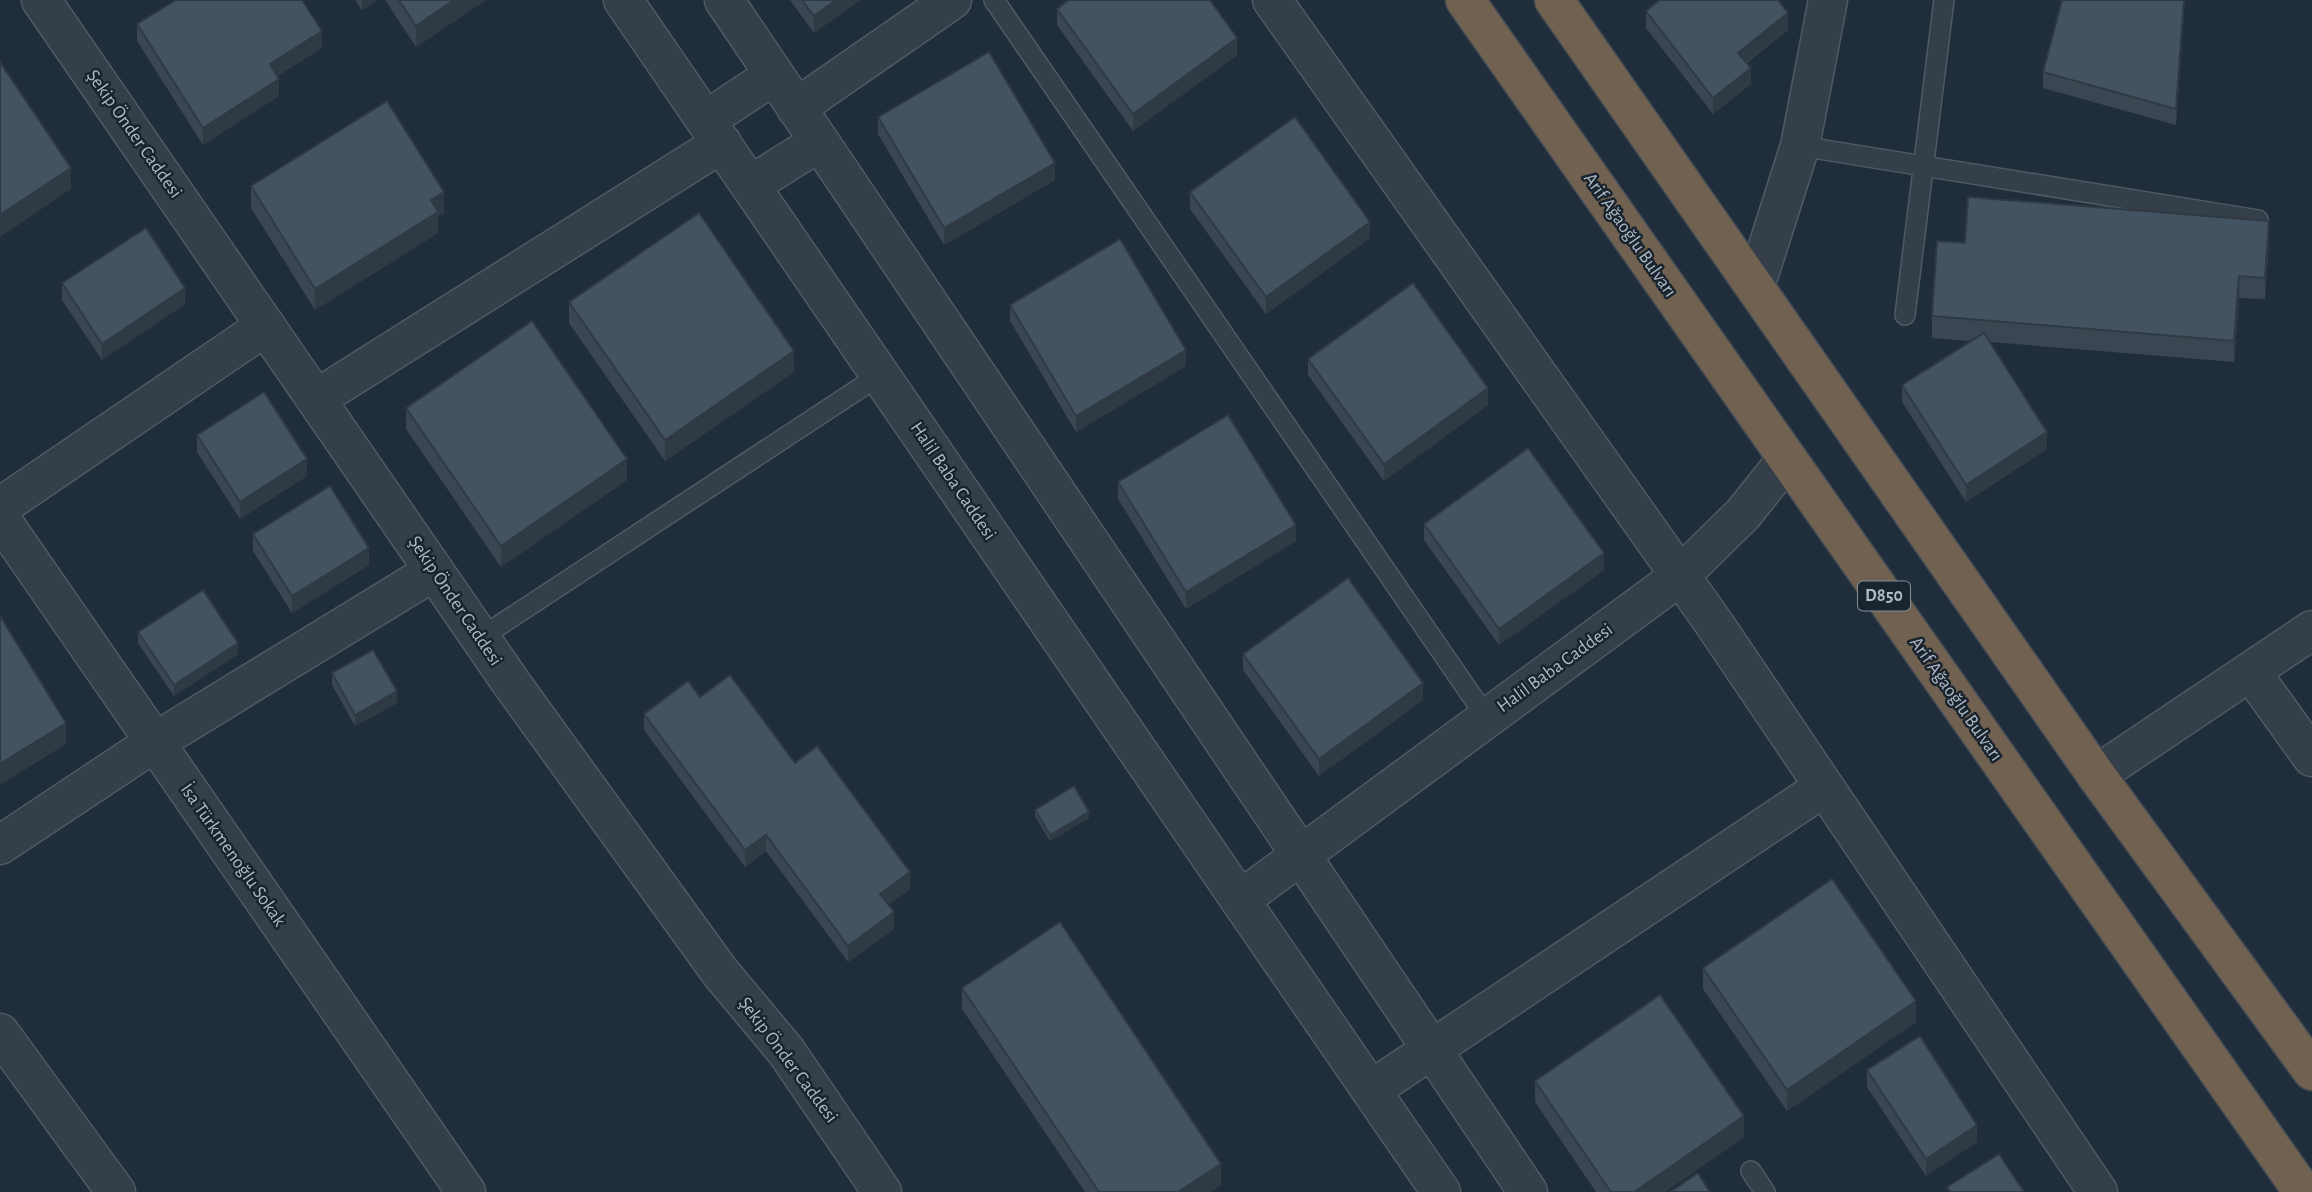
<svg xmlns="http://www.w3.org/2000/svg" width="2312" height="1192" font-family="'Alegreya Sans',sans-serif">
<style>
.lines{fill:none;stroke-linecap:round;stroke-linejoin:round}
.lane-casing{stroke:#4f5a64;stroke-width:22}
.street-casing{stroke:#4f5a64;stroke-width:41}
.highway-casing{stroke:#3f4a54;stroke-width:41}
.lane{stroke:#343f4a;stroke-width:19}
.street{stroke:#343f4a;stroke-width:38}
.highway{stroke:#706151;stroke-width:38}
.wall{fill:#3a4753}
.shaded-wall{fill:#303a44}
.building{fill:#445361;stroke:#303a44;stroke-width:2}
.labels{text-anchor:middle;dominant-baseline:central;stroke-width:5;stroke-linejoin:round;paint-order:stroke}
.shield{fill:#1a242e;stroke:#828d98;stroke-width:2}
.shield-label{font-size:18px;font-weight:bold;fill:#afbac6}
.street-label{font-size:19px;fill:#afbac6;stroke:#1a242e}
</style>
<rect width="100%" height="100%" fill="#202d3a"/>
<g class="lines">
<defs>
<g id="lane">
<path d="M994,0L1487,718"/>
<path d="M1800,146L2258,220"/>
<path d="M1905,315L1944,0"/>
<path d="M480,638L880,375"/>
<path d="M1751,1171L1765,1192"/>
</g>
<g id="street">
<path d="M41,0L512,684L720,972L786,1051L882,1192"/>
<path d="M623,0L1240,900L1680,576L1743,514L1787,459"/>
<path d="M724,0L1528,1192"/>
<path d="M1272,0L1713,622L2098,1192"/>
<path d="M796,108L952,0"/>
<path d="M706,120L774,75"/>
<path d="M751,185L819,142"/>
<path d="M1755,287L1800,146L1828,0"/>
<path d="M316,399L722,143"/>
<path d="M0,507L266,326"/>
<path d="M0,518L466,1192"/>
<path d="M2251,672L2312,757"/>
<path d="M2096,775L2312,630"/>
<path d="M0,845L155,742L434,571"/>
<path d="M1240,900L1441,1192"/>
<path d="M0,1033L116,1192"/>
<path d="M1371,1090L1824,787"/>
</g>
<g id="highway">
<path d="M1465,0L2303,1192"/>
<path d="M1554,0L2096,775L2312,1071"/>
</g>
</defs>
<use href="#lane" class="lane-casing"/>
<use href="#street" class="street-casing"/>
<use href="#highway" class="highway-casing"/>
<use href="#lane" class="lane"/>
<use href="#street" class="street"/>
<use href="#highway" class="highway"/>
</g>
<g class="wall">
<path d="M355,0H377L362,10Z"/>
<path d="M385,0H486L416,47Z"/>
<path d="M790,0H860L814,33Z"/>
<path d="M2062,0H2185L2176,125L2043,88V72Z"/>
<path d="M1057,9L1237,55L1133,131L1057,25Z"/>
<path d="M1646,11L1788,30L1747,63L1751,84L1713,114L1646,28Z"/>
<path d="M137,24L322,48L277,76L279,96L203,145L137,41Z"/>
<path d="M878,117L1055,180L944,245L878,134Z"/>
<path d="M251,186L444,213L438,217V233L315,310L251,208Z"/>
<path d="M1190,192L1370,238L1266,314L1190,209Z"/>
<path d="M2269,242L2265,299L2239,298L2234,362L1990,342L2047,449L1966,502L1902,402V385L1971,341L1932,338V316L1965,243Z"/>
<path d="M62,283L185,304L102,360L62,300Z"/>
<path d="M569,302L794,372L665,461L569,323Z"/>
<path d="M1010,305L1186,366L1076,432L1010,321Z"/>
<path d="M1308,359L1488,405L1384,481L1308,375Z"/>
<path d="M406,408L627,480L501,567L406,429Z"/>
<path d="M197,435L307,476L240,519L197,452Z"/>
<path d="M1118,482L1296,541L1186,609L1118,499Z"/>
<path d="M1424,524L1604,570L1499,645L1424,540Z"/>
<path d="M253,534L369,565L292,613L253,551Z"/>
<path d="M138,632L238,654L174,696L138,643Z"/>
<path d="M1243,654L1423,700L1319,776L1243,670Z"/>
<path d="M332,673L397,703L355,726L332,685Z"/>
<path d="M700,697L910,889L888,905L894,929L848,962L766,851L745,867L644,730V714Z"/>
<path d="M1035,810L1089,818L1050,841L1035,816Z"/>
<path d="M1703,968L1916,1022L1787,1111L1703,989Z"/>
<path d="M962,988L1221,1185L1210,1192H1085L962,1009Z"/>
<path d="M1867,1070L1977,1142L1926,1176L1867,1087Z"/>
<path d="M1535,1081L1744,1137L1665,1192H1596L1535,1102Z"/>
</g>
<g class="shaded-wall">
<path d="M362,0H377L362,10Z"/>
<path d="M454,0H486L416,47V26Z"/>
<path d="M836,0H860L814,33V16Z"/>
<path d="M2184,0H2185L2176,125V109Z"/>
<path d="M1788,13V30L1738,69V53Z"/>
<path d="M322,31V48L270,81V64Z"/>
<path d="M1237,38V55L1133,131V114Z"/>
<path d="M1751,68V84L1713,114V98Z"/>
<path d="M279,79V96L203,145V128Z"/>
<path d="M1055,163V180L944,245V228Z"/>
<path d="M71,168V189L0,237V215Z"/>
<path d="M444,192V213L438,217V233L315,310V289L431,200Z"/>
<path d="M2269,221V242L2265,299V278Z"/>
<path d="M1370,222V238L1266,314V297Z"/>
<path d="M2239,276V298L2234,362V341Z"/>
<path d="M185,288V304L102,360V344Z"/>
<path d="M1186,350V366L1076,432V416Z"/>
<path d="M794,351V372L665,461V440Z"/>
<path d="M1488,388V405L1384,481V464Z"/>
<path d="M2047,432V449L1966,502V485Z"/>
<path d="M307,459V476L240,519V502Z"/>
<path d="M627,459V480L501,567V546Z"/>
<path d="M1296,525V541L1186,609V592Z"/>
<path d="M369,548V565L292,613V596Z"/>
<path d="M1604,553V570L1499,645V629Z"/>
<path d="M238,643V654L174,696V685Z"/>
<path d="M1423,683V700L1319,776V759Z"/>
<path d="M397,691V703L355,726V715Z"/>
<path d="M66,723V744L0,785V764Z"/>
<path d="M1089,812V818L1050,841V835Z"/>
<path d="M766,835V851L745,867V850Z"/>
<path d="M910,872V889L880,911V894Z"/>
<path d="M894,912V929L848,962V946Z"/>
<path d="M1916,1001V1022L1787,1111V1090Z"/>
<path d="M1744,1116V1137L1665,1192H1634Z"/>
<path d="M1977,1125V1142L1926,1176V1159Z"/>
<path d="M1221,1164V1185L1210,1192H1178Z"/>
</g>
<g class="building">
<path d="M176,0H302L322,31L270,64L279,79L203,128L137,24Z"/>
<path d="M399,0H454L416,26Z"/>
<path d="M802,0H836L814,16Z"/>
<path d="M1069,0H1210L1237,38L1133,114L1057,9Z"/>
<path d="M1660,0H1778L1788,13L1738,53L1751,68L1713,98L1646,11Z"/>
<path d="M2062,0H2184L2176,109L2043,72Z"/>
<path d="M989,52L1055,163L944,228L878,117Z"/>
<path d="M0,62L71,168L0,215Z"/>
<path d="M387,101L444,192L431,200L438,212L315,289L251,186Z"/>
<path d="M1295,117L1370,222L1266,297L1190,192Z"/>
<path d="M1968,197L2269,221L2265,278L2239,276L2234,341L1932,316L1937,241L1965,243Z"/>
<path d="M699,213L794,351L665,440L569,302Z"/>
<path d="M146,228L185,288L102,344L62,283Z"/>
<path d="M1120,239L1186,350L1076,416L1010,305Z"/>
<path d="M1413,283L1488,388L1384,464L1308,359Z"/>
<path d="M532,321L627,459L501,546L406,408Z"/>
<path d="M1984,333L2047,432L1966,485L1902,385Z"/>
<path d="M264,392L307,459L240,502L197,435Z"/>
<path d="M1228,415L1296,525L1186,592L1118,482Z"/>
<path d="M1528,448L1604,553L1499,629L1424,524Z"/>
<path d="M330,486L369,548L292,596L253,534Z"/>
<path d="M1348,578L1423,683L1319,759L1243,654Z"/>
<path d="M203,590L238,643L174,685L138,632Z"/>
<path d="M0,616L66,723L0,764Z"/>
<path d="M373,650L397,691L355,715L332,673Z"/>
<path d="M730,675L795,763L817,746L910,872L880,894L894,912L848,946L766,835L745,850L644,714L688,681L700,697Z"/>
<path d="M1074,786L1089,812L1050,835L1035,810Z"/>
<path d="M1832,879L1916,1001L1787,1090L1703,968Z"/>
<path d="M1060,922L1221,1164L1178,1192H1099L962,988Z"/>
<path d="M1660,995L1744,1116L1634,1192H1611L1535,1081Z"/>
<path d="M1920,1036L1977,1125L1926,1159L1867,1070Z"/>
<path d="M1999,1154L2024,1192H1950L1947,1187Z"/>
<path d="M1698,1173L1710,1192H1670Z"/>
</g>
<g class="labels">
<rect class="shield" x="1858" y="581.5" width="52" height="29" rx="5"/>
<g class="shield-label">
<text x="1884" y="596">D850</text>
</g>
<g class="street-label">
<text transform="translate(134 134) rotate(55)">Şekip Önder Caddesi</text>
<text transform="translate(1630 235) rotate(55)">Arif Ağaoğlu Bulvarı</text>
<text transform="translate(953 481) rotate(56)">Halil Baba Caddesi</text>
<text transform="translate(455 601) rotate(56)">Şekip Önder Caddesi</text>
<text transform="translate(1555 668) rotate(-36)">Halil Baba Caddesi</text>
<text transform="translate(1956 699) rotate(55)">Arif Ağaoğlu Bulvarı</text>
<text transform="translate(233 855) rotate(55)">İsa Türkmenoğlu Sokak</text>
<text transform="translate(788 1060) rotate(53)">Şekip Önder Caddesi</text>
</g>
</g>
</svg>
